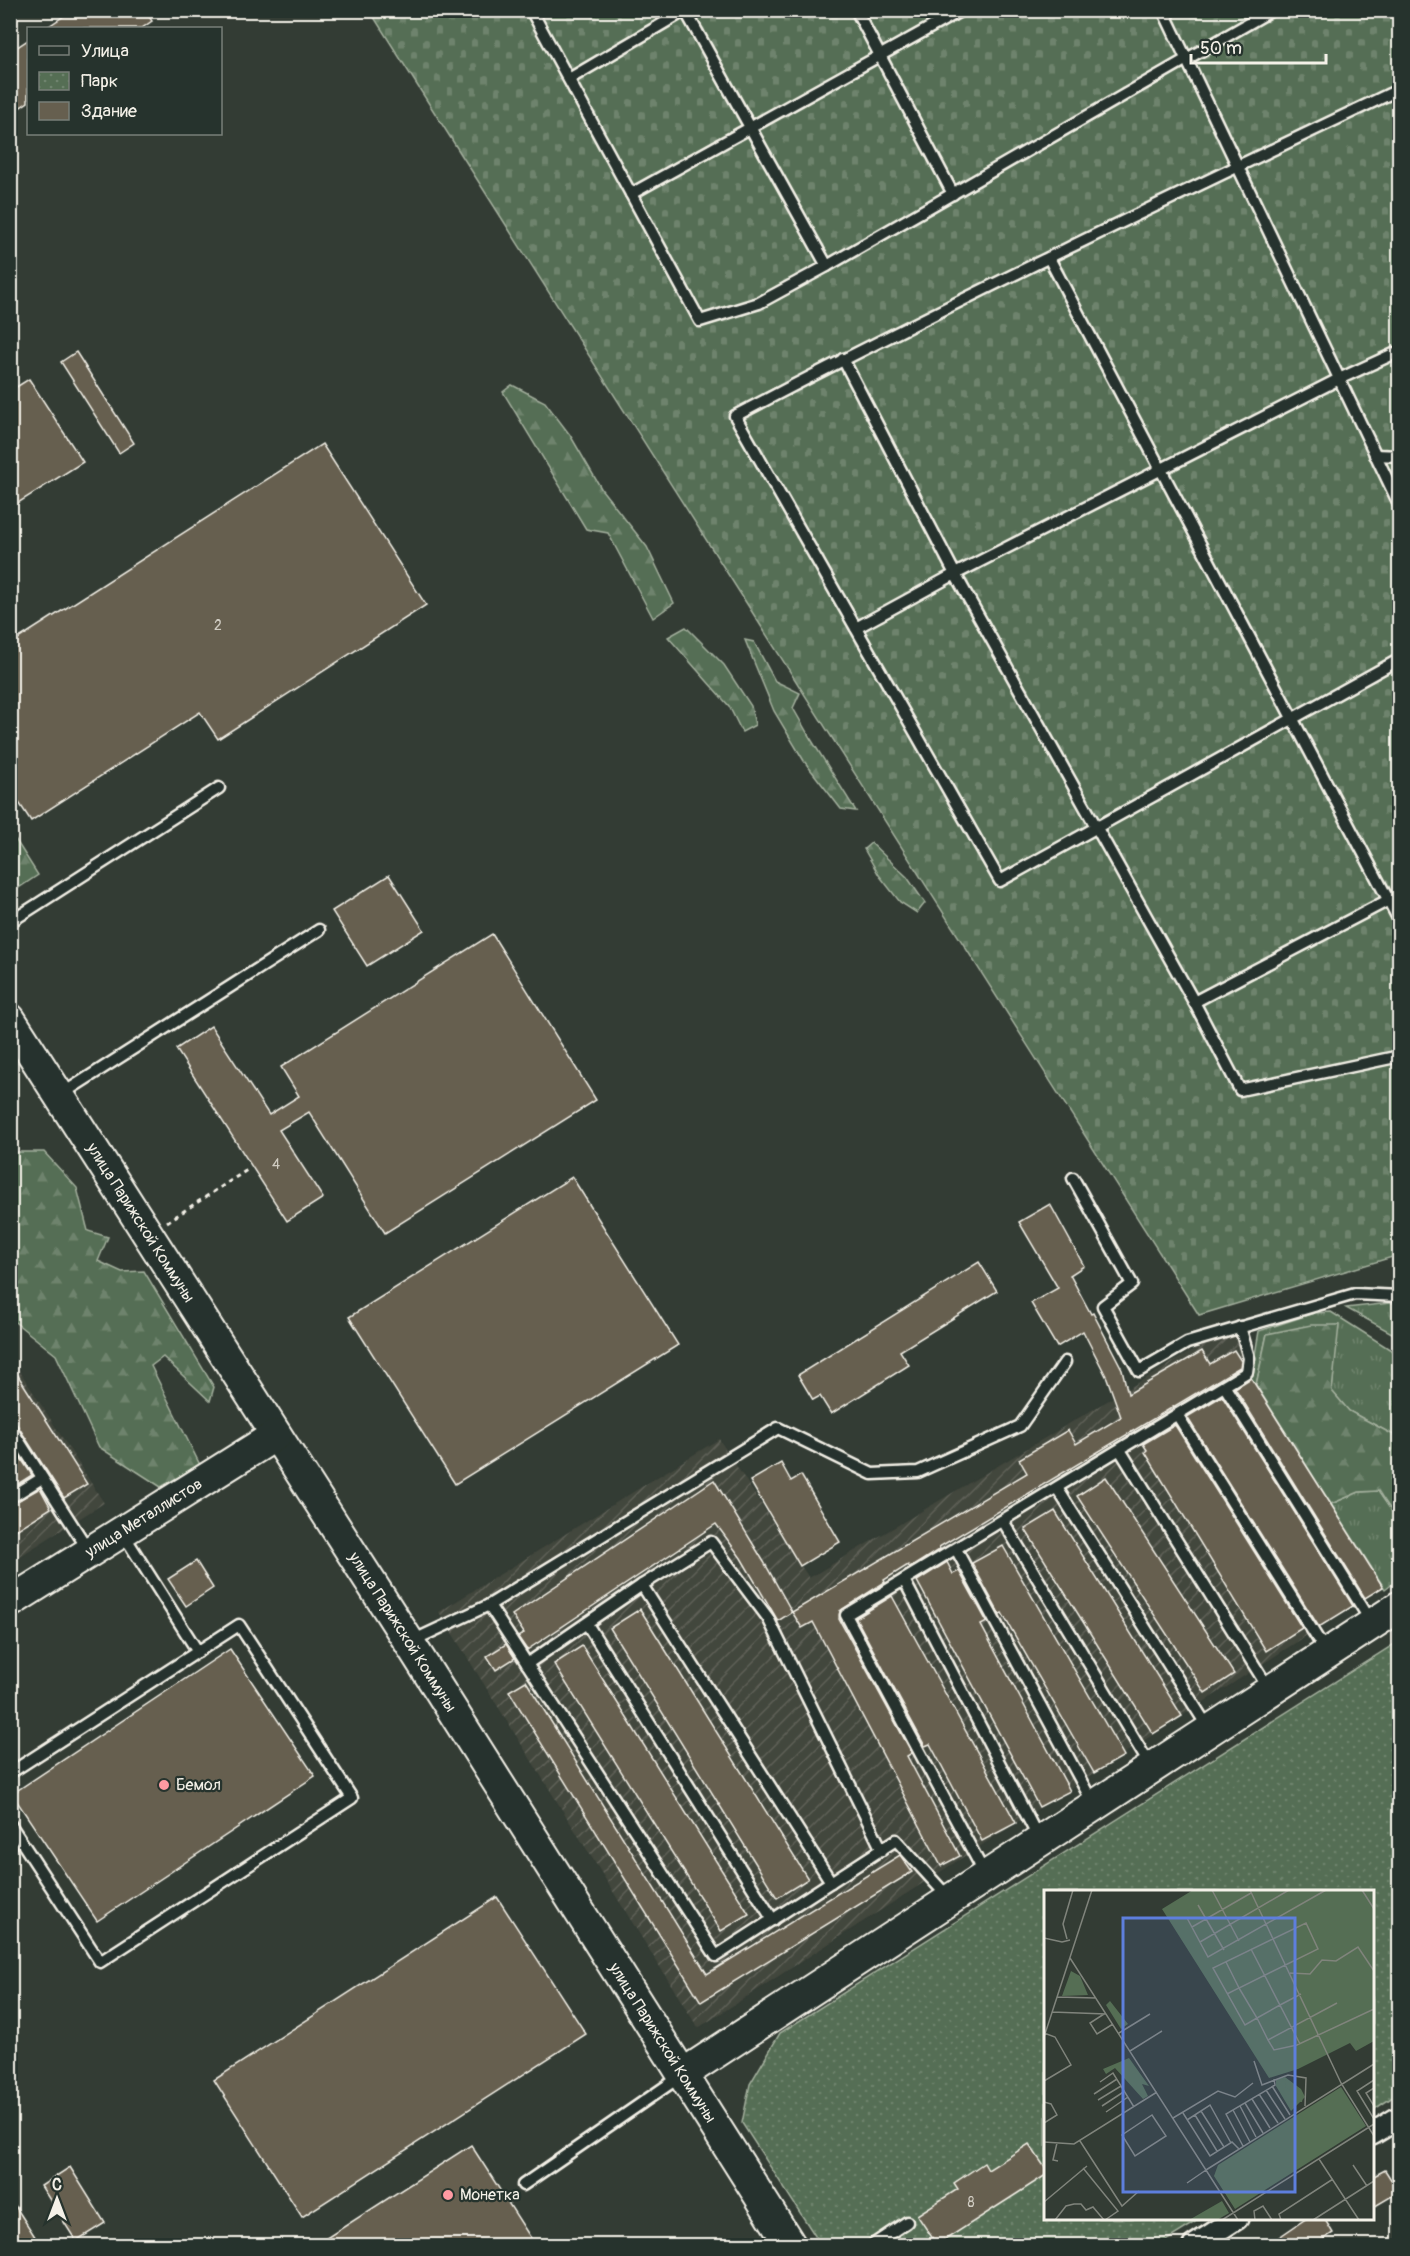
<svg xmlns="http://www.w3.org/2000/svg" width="1410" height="2256" font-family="Pangolin,sans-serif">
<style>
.industrial{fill:url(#industrial-furrows)}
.grass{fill:url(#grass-tufts);stroke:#a4b09e;stroke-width:1.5}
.forest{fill:url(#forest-firs);stroke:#a4b09e;stroke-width:1.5}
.cemetery{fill:url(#cemetery-stones);stroke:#a4b09e;stroke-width:1.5}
.park{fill:url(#park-dots);stroke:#a4b09e;stroke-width:1.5}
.building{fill:#665f4f;stroke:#f4f1e8;stroke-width:1.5}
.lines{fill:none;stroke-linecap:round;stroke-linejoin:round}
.lane-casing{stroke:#f4f1e8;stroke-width:15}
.street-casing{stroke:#f4f1e8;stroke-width:26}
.secondary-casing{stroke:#f4f1e8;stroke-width:34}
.path{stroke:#f4f1e8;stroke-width:3;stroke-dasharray:4.5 4.5;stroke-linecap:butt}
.lane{stroke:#26332d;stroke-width:10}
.street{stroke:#26332d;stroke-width:21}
.secondary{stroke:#26332d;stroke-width:30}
.poi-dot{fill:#ff9aa2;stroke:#26332d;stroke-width:2}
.labels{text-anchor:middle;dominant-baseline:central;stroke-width:4.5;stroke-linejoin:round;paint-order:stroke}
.number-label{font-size:14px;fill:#d0ccc2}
.street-label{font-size:16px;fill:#f4f1e8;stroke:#26332d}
.poi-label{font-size:16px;fill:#f4f1e8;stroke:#26332d;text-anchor:start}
.inset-road{fill:none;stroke:#80847c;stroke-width:1.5}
.view{fill:#5e7fdd;fill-opacity:0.15;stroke:#5e7fdd;stroke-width:3}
.inset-edge{fill:none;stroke:#f4f1e8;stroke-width:3}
</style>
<defs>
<pattern id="industrial-furrows" width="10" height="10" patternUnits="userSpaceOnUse" patternTransform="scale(1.5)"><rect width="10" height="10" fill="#42463c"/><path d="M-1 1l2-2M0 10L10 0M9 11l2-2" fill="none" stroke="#5e6158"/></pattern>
<pattern id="grass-tufts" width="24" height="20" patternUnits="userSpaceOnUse" patternTransform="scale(1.5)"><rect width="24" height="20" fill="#556e54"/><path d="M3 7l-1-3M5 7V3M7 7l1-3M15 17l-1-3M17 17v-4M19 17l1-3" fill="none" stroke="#6e836d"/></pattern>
<pattern id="forest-firs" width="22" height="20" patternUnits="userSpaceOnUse" patternTransform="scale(1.5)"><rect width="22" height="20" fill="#556e54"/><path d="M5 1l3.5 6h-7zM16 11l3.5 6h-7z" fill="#6e836d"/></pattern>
<pattern id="cemetery-stones" width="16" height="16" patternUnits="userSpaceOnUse" patternTransform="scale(1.5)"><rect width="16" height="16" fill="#556e54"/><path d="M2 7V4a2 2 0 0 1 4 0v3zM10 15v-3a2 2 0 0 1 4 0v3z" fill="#6e836d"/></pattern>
<pattern id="park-dots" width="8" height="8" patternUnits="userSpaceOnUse" patternTransform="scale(1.5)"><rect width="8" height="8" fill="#556e54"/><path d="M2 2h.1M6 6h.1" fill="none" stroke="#6e836d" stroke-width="1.8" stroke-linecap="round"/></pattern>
</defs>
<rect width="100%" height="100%" fill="#333c34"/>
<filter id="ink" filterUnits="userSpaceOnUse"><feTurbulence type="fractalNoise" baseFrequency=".0167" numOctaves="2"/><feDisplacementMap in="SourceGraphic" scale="12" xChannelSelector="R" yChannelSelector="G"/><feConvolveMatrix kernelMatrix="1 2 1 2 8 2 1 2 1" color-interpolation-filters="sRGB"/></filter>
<g filter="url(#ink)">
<g class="industrial">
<path d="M1237,1324L1396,1578L698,2028L439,1612L719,1439L809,1578Z"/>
<path d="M10,1356L104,1503L11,1562H10Z"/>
</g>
<g class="grass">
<path d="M1399,1302V1337L1346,1308Z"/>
<path d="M1331,1312L1399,1355V1438L1349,1411L1332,1391L1338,1325L1267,1334L1256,1385L1251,1378L1259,1331L1314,1313Z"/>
<path d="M1378,1491L1395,1515L1399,1516V1578L1385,1589L1331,1504L1359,1492Z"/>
</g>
<g class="forest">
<path d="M512,385L545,402L570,435L602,490L647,547L674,603L653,618L608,533L586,529L503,392Z"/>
<path d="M686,627L724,665L751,706L755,725L742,732L729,706L668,637Z"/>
<path d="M745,640L754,642L775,681L800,693L793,708L809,736L856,811L841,809L804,761L774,711Z"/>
<path d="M10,831L38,875L11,893H10Z"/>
<path d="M871,843L907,877L925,903L917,913L900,902L879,875L864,849Z"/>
<path d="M10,1152H44L77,1188L88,1231L108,1237L98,1261L122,1272L144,1271L214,1387L210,1401L163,1357L151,1366L200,1465L161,1487L99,1447L56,1355L11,1319Z"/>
<path d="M1311,1325H1339L1332,1391L1349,1411L1399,1438V1516H1395L1378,1491L1359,1492L1331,1504L1256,1385L1267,1334Z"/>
</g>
<path class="cemetery" d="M370,11H1399V1255L1199,1315Z"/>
<path class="park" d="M1399,1641V2093L1373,2110L1372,1892H1046V2218L1201,2219L1159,2245H821L742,2123L750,2084L780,2033Z"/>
<g class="building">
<path d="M73,10H145L152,21L142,28H46Z"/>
<path d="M28,40V102L10,114V52Z"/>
<path d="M76,352L134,443L119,453L61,362Z"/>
<path d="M29,379L83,462L10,508V391Z"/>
<path d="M322,444L426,605L218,739L200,712L31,821L10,789V644Z"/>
<path d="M389,875L424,930L367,966L332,911Z"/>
<path d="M492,934L596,1100L385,1233L309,1112L279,1130L323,1198L287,1221L176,1049L211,1026L269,1115L299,1096L281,1067Z"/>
<path d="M572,1177L678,1345L455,1484L349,1317Z"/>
<path d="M1050,1204L1084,1266L1070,1275L1091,1314L1093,1313L1122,1369L1128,1394L1202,1351L1210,1364L1234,1350L1241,1361L1240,1367L939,1547L940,1549L910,1568L908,1565L884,1580L885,1582L840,1611L839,1619L912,1753L907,1756L960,1856L941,1866L813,1622L802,1628L792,1612L1027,1473L1019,1459L1068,1430L1076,1444L1121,1417L1107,1378L1083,1331L1057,1347L1031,1303L1058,1288L1019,1222Z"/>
<path d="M979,1262L997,1291L900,1351L909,1365L831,1414L820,1396L813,1400L798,1375Z"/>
<path d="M10,1363L87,1484L64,1498L16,1423L10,1420Z"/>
<path d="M1251,1378L1383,1587L1365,1598L1235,1388Z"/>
<path d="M1222,1396L1353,1606L1319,1627L1187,1417Z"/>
<path d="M1175,1425L1302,1628L1266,1651L1145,1452L1147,1450L1143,1444Z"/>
<path d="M10,1442L32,1475L10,1489Z"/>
<path d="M781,1463L791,1481L801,1475L840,1542L800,1566L750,1481Z"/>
<path d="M1106,1477L1234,1674L1205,1693L1077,1496Z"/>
<path d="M714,1480L764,1562L792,1612L778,1621L741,1558L716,1524L527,1650L518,1637L524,1633L512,1615Z"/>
<path d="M40,1488L51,1508L10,1534V1505Z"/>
<path d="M1055,1511L1182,1716L1153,1734L1025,1529Z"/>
<path d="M1003,1546L1124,1756L1094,1773L1002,1613L1000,1615L972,1563Z"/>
<path d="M196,1561L213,1588L186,1606L168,1579Z"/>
<path d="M947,1562L953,1574L959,1571L987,1622L981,1625L1070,1791L1039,1807L917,1581Z"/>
<path d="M892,1596L1016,1823L982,1841L930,1744L925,1746L856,1618Z"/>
<path d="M640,1609L808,1879L777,1898L610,1628Z"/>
<path d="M506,1644L515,1658L496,1670L487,1656Z"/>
<path d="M582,1646L749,1914L721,1931L554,1664Z"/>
<path d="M230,1649L315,1776L97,1921L12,1794Z"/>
<path d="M526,1681L707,1974L900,1855L912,1872L701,2002L509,1691Z"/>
<path d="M497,1897L586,2034L302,2217L214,2080Z"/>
<path d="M1029,2144L1046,2169V2175L937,2245L917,2215L958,2189L954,2183L984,2163L988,2170Z"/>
<path d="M471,2145L536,2246H314Z"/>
<path d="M70,2167L105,2223L76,2241L41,2186Z"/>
<path d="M1385,2170L1399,2192L1372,2208V2177Z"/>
<path d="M10,2198L41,2246H10Z"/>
<path d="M1307,2218H1324L1333,2233L1313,2246H1266Z"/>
</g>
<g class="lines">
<defs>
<g id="lane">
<path d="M531,10L700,321L759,303L827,266L1272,10"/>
<path d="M685,10L827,266"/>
<path d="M856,10L953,194"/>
<path d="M1163,10L1400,506"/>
<path d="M569,79L686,10"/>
<path d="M1400,89C1177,195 954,301 735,416L1000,881L1400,659"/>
<path d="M631,194L962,10"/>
<path d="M1049,258L1400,922"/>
<path d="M1400,351L1339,379L955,574L1194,1002L1400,894"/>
<path d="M843,359L955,574L856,628"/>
<path d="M1375,455L1400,456"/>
<path d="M10,922L219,788"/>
<path d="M1194,1002L1240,1090L1400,1056"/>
<path d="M62,1094L319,930"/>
<path d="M1073,1178L1132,1284L1103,1306L1139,1371L1187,1343L1355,1294L1400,1296"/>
<path d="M1225,1387L1372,1623"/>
<path d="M1178,1416L1326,1652"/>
<path d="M10,1427L89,1551"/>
<path d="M1120,1450L1269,1689"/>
<path d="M1057,1488L1209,1729"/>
<path d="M10,1498L42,1478"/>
<path d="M1003,1521L1151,1767"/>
<path d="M122,1532L198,1652"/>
<path d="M956,1549L1094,1805"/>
<path d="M904,1580L1040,1841"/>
<path d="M642,1585L831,1882"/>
<path d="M489,1605L716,1956L896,1840L949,1898"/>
<path d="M587,1624L773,1920"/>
<path d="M412,1641L489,1605L778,1428L872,1474L918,1472L1020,1426L1065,1362"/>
<path d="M527,1664L642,1585L711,1542L768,1618L882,1850"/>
<path d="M10,1773L239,1625L352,1798L100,1962L10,1824"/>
<path d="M986,1876L846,1615L1247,1372L1249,1358L1240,1327"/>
<path d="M523,2185L681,2076"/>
<path d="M871,2246L907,2222"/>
</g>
<g id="street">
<path d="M1372,2134L1400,2117"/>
<path d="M1194,2246L1237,2218"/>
</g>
<g id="secondary">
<path id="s1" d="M10,1019L409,1642L791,2246"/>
<path id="s2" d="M10,1602L276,1435"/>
<path d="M683,2074L1400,1606"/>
</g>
</defs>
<use href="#lane" class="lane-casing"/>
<use href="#street" class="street-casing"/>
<use href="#secondary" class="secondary-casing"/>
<path class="path" d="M167,1222L247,1170"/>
<use href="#lane" class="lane"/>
<use href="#street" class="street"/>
<use href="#secondary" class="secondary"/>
</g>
</g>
<g class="poi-dot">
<circle cx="164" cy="1785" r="6"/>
<circle cx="448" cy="2195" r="6"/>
</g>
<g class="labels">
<g class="number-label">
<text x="218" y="625">2</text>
<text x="276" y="1164">4</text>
<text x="971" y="2202">8</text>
</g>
<g class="street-label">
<text stroke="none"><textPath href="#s1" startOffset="242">улица Парижской Коммуны</textPath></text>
<text stroke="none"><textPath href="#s2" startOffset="158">улица Металлистов</textPath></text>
<text stroke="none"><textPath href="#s1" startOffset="728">улица Парижской Коммуны</textPath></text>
<text stroke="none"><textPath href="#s1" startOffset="1214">улица Парижской Коммуны</textPath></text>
</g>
<g class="poi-label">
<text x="176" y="1785">Бемол</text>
<text x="460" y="2195">Монетка</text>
</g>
</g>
<g transform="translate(1044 1890)">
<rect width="330" height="330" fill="#333c34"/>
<path d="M27,81L36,86L44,105L18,106ZM241,187L257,199L261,207L247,221L241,211L253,205L232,196V190Z" fill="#556e54"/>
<path d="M66,111L84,134L77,139L62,115ZM85,168L105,196L98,194L104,206L99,209L71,178L62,184L59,179ZM242,189L241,197L259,206L258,212L241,211L232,196L233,190Z" fill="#556e54"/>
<path d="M149,0H330V151L312,161L306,153L254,179L225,188L118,19Z" fill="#556e54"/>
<path d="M297,197L322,236L191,319L170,286L174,275ZM178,311L185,323L173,330H145Z" fill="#556e54"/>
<path class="inset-road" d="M168,0L195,51M206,0L297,193L330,246M318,0L330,19M154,15L180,60M143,28L164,67L282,0M148,37L207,3M0,48L18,52L26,50M23,49L19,34L29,0M156,52L245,0M207,59L256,154M26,68L194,330M182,72L195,98L183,104M246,83L266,84L278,70L292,71L314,57L330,81M257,104L236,115L213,128L201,135L169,78L262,33L274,59L195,98L213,128L224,150L293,113M13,107L52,108M8,122L62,124M60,124L46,133L53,144L69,134M0,143L11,147L27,175L0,191M75,143L106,124M0,147L48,0M224,150L230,160L253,155L330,119M86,161L118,141M210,171L218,195L244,185L262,188L261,216M56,192L69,183L90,217M228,196L246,225M330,198L322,203L330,216M222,200L241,229M50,204L73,189M215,204L234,233M208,209L226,238M54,210L77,196M0,212L7,214L13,225L0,233M201,213L219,243M58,216L81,201M196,216L212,247M189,220L206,252M157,221L180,257M62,222L84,207M139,223L166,266L188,252L195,259M108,225L122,246L91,266L78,245ZM151,225L173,261M129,228L174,201L191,207L209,193M330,229L313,201L330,190M143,230L166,215L187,253M36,251L78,316L95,301M0,252L30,254L113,202M13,253L9,270L14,271M199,256L182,224L231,195L230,189M275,269L315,330M309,275L323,296M39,278L74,321L61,330M162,280L330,174M143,293L162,280M0,312L43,276M11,330L22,316L30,314H37L42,320L49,317L60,330M178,330L330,234M211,330L210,321L219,316L228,330M237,330L235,324L289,289M269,330L330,291"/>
<path class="view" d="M79,28H251V302H79Z"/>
<rect width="330" height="330" class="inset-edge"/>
</g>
<rect width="1410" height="2256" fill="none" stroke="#26332d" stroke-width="36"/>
<rect x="18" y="18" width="1374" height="2220" fill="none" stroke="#f4f1e8" stroke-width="2" filter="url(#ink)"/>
<rect x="27" y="27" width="195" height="108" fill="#26332d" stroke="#787f78" stroke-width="1.5"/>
<rect x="39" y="46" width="30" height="9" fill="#26332d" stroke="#787f78" stroke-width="1.5"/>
<text x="81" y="57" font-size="18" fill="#f4f1e8">Улица</text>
<rect x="39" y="72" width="30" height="18" fill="url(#park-dots)" stroke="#787f78" stroke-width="1.5"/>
<text x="81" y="87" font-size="18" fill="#f4f1e8">Парк</text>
<rect x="39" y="102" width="30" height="18" fill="#665f4f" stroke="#787f78" stroke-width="1.5"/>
<text x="81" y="117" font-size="18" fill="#f4f1e8">Здание</text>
<g transform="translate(57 2199)" stroke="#26332d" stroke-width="4.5" paint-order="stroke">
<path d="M0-4.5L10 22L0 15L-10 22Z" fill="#f4f1e8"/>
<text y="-9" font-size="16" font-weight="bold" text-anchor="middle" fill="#f4f1e8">С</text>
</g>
<path d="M1191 54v9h135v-9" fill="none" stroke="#f4f1e8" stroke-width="3"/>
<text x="1200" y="54" font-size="18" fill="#f4f1e8" stroke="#26332d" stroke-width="4.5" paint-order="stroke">50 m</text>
</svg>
